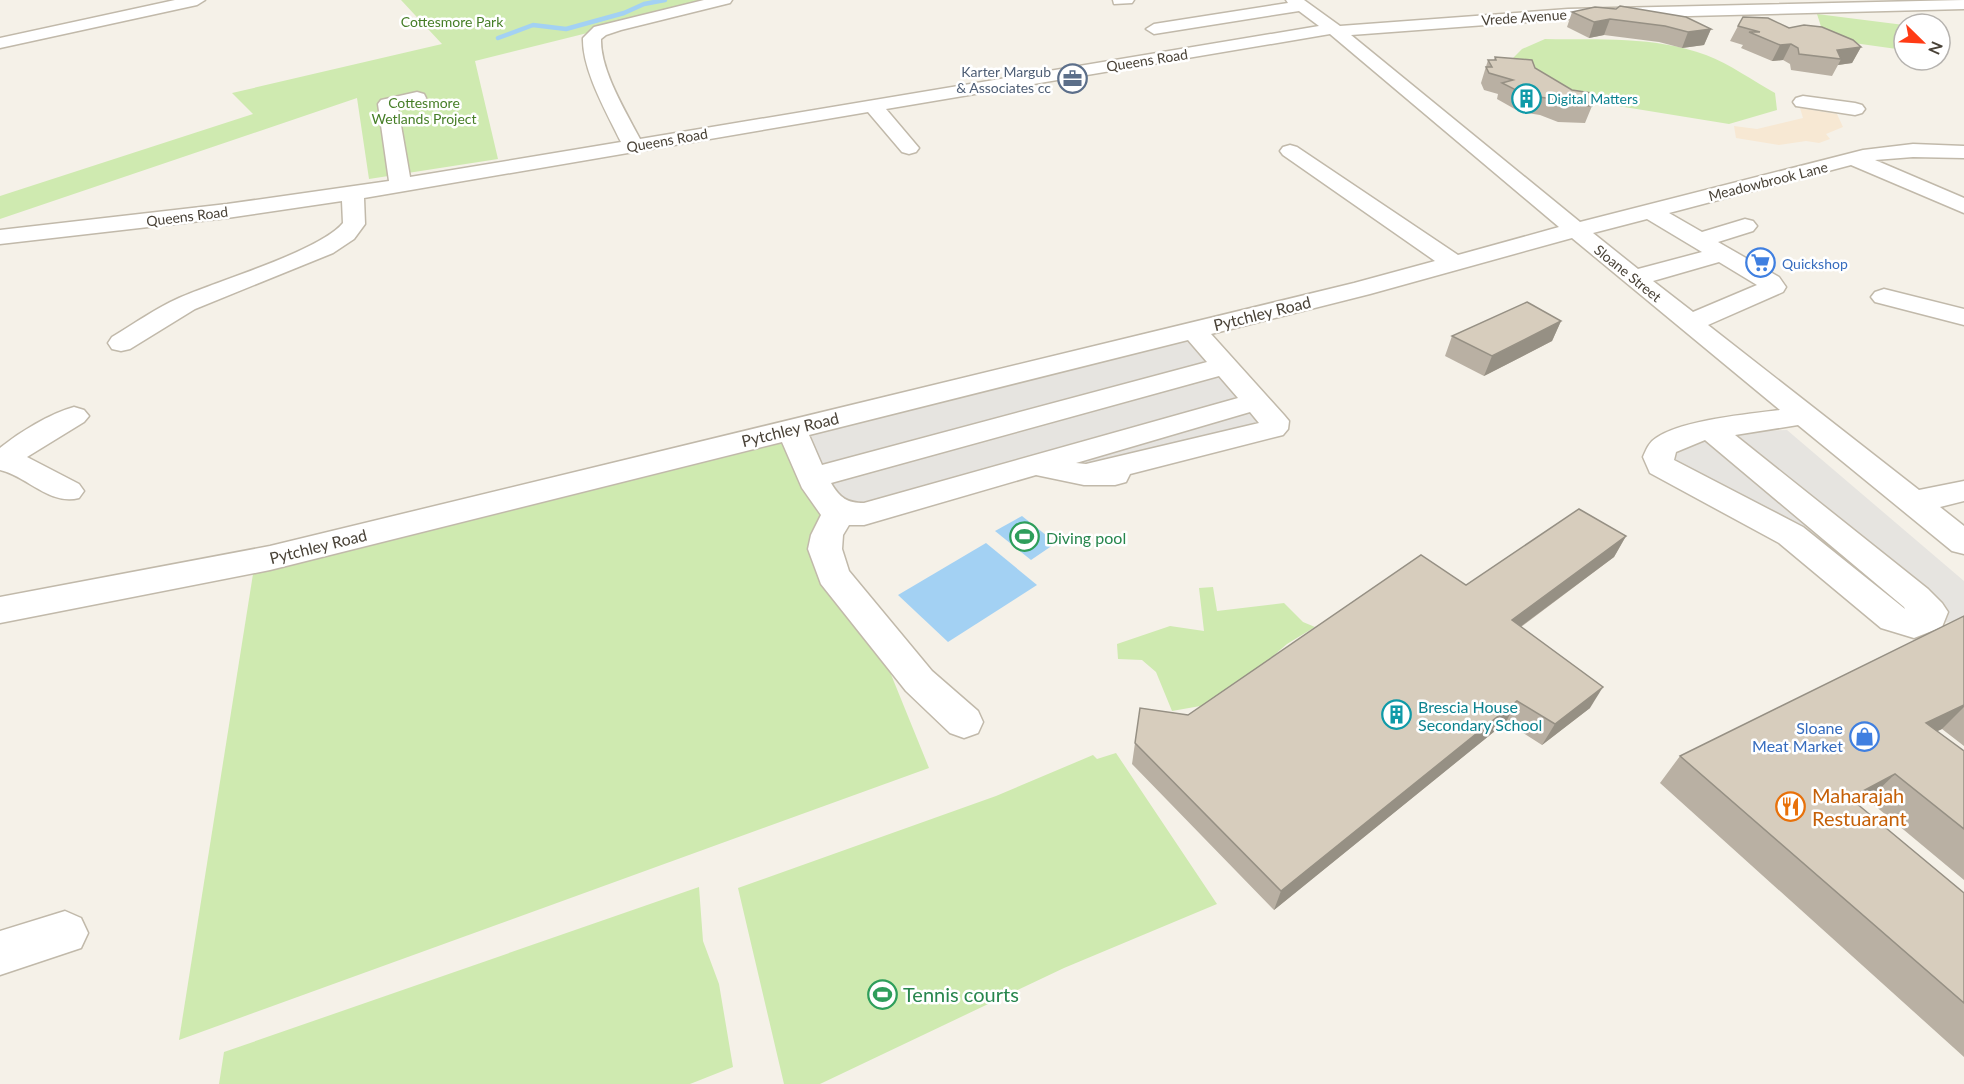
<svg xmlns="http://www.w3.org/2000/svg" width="1964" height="1084" font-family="Lato,sans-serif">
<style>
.commercial{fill:#f7e8d3}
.green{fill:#cfeab0}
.parking{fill:#e6e4e0}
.water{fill:#a3d1f3}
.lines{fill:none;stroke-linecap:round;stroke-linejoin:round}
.stream{stroke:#a3d1f3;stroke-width:4.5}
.minor-casing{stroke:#c1b9aa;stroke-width:3}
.minor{fill:#fff;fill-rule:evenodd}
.wall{fill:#b9b0a3}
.shaded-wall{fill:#969084}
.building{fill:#d7cdbd;stroke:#969084;stroke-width:1.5}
.labels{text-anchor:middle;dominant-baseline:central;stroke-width:5;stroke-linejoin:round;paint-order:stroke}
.far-street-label{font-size:14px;fill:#494237;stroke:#fff}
.far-park-label{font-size:14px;fill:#467e27;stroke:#fff}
.far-service-label{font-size:14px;fill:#4e5e75;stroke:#fff;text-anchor:end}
.far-culture-label{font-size:14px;fill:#0d838f;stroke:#fff;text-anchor:start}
.far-shop-label{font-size:14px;fill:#366cbe;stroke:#fff;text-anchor:start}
.street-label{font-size:16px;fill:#494237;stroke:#fff}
.leisure-label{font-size:16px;fill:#27864d;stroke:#fff;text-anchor:start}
.culture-label{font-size:16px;fill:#0d838f;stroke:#fff;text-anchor:start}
.shop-label{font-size:16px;fill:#366cbe;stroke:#fff;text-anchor:end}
.near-food-label{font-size:20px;fill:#c56008;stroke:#fff;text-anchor:start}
.near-leisure-label{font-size:20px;fill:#27864d;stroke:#fff;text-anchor:start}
</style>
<rect width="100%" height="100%" fill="#f5f1e8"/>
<path class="commercial" d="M1800,108L1837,114L1843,127L1826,134L1830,139L1819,143L1806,141L1779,145L1736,138L1734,126L1757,129L1803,118Z"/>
<g class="green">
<path d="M401,0H720L475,61L498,159L369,179L357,98L0,219V196L253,114L232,93L442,44Z"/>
<path d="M1817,14L1904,25V50L1825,39Z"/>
<path d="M1545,39C1599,40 1655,36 1706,55C1730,64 1753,81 1775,93L1777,110L1729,124L1575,99L1511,60L1522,49Z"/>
<path d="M791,428L929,768L179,1040L253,574Z"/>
<path d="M1213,587L1217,611L1284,603L1303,622L1315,627L1287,644L1257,670L1206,705L1172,711L1156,672L1142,660L1118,659L1117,644L1170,626L1204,631L1199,588Z"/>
<path d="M1116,753L1217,904L1064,968L820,1084H784L738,888L996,796L1093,755L1097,759Z"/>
<path d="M699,887L703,941L719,984L733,1067L690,1084H219L224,1052Z"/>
</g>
<g class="parking">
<path d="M1193,330L1273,429L1099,476L1031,465L839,512L791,428Z"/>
<path d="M1787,430L1964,581V619L1899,631L1858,590L1675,475L1665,445L1756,431Z"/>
</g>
<g class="water">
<path d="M1022,516L1056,543L1031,560L995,531Z"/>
<path d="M986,543L1037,585L948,642L898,595Z"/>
</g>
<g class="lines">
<path class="stream" d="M498,38L533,25L566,29L624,13L644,4L665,0"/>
<defs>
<g id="minor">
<path d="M175,0H205L197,5L0,48V38Z"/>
<path d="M704,0H732L730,3L621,30L606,35L601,39C600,70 626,112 640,139L1319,26L1299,11L1154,34L1146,29L1154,24L1288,3L1286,0H1304L1340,26L1568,9L1964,0V9L1568,19L1351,35L1580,222L1863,150L1913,144L1964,146V158L1913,157L1875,160L1964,198V213L1851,165L1669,213L1702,232L1745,219L1753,221L1757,226L1753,231L1718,242L1779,277L1786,287L1783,292L1708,325L1919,490L1964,481V501L1940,507L1964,526V554L1952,551L1798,425L1735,435L1928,589L1942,603L1948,612L1942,627L1914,638L1881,628L1779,543L1650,473L1643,457C1646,450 1649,442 1656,438C1682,420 1748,414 1780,410L1572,238L1370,294L1211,334L1284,415L1289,421L1288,429L1283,435L1130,474L1126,482L1115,485H1084L1036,475L864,525H849L843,535L842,549L849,571L932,671L978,711L983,722L978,733L964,738L950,733L906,691L821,584L808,549L811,535L821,515L802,488L782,442L270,570L0,623V597L270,546L1354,283L1435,261L1283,155L1280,151L1283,147L1290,145L1297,147L1458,255L1559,227L1330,34L886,109L919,148L916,152L909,154L902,152L868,112L364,198L365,224L354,239L333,253L195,309L130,349L121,351L112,349L108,343L112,337C134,324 156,308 179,298C217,281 320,251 343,223L342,201L227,218L0,244V230L227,204L389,181L378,104L381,100L417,92L424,94L426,98L424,102L398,108L410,177L621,142C607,113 582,70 583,38L594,27ZM1647,219L1702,252L1638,269L1593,233ZM1719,262L1757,285L1693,312L1653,281ZM1188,340L1207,362L822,465L809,435ZM1219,376L1238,398L864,503C847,503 840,498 831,483ZM1250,412L1259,423L1086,464L1076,463ZM1705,440L1904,607L1905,609L1803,527L1674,460L1676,452Z"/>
<path d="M1113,0H1134L1132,3L1114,4Z"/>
<path d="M1803,96L1855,103L1862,105L1865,109L1862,113L1855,115L1796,106L1793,102L1796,98Z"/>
<path d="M1884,289L1964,309V325L1875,302L1871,297L1875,292Z"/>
<path d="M74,407L84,410L89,416L84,422L27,457L79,484L84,491L79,498C50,506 27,476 0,470V448C20,432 49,414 74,407Z"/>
<path d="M65,911L81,918L88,933L81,948L0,975V931Z"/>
</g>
</defs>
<use href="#minor" class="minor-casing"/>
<use href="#minor" class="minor"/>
</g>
<g class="wall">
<path d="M1572,12L1711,29L1704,45L1682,48L1659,42L1604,35L1589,38L1567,27Z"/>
<path d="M1738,26L1789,28L1861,47L1852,63L1838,65L1832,76L1791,70L1790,64L1783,60L1772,61L1741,48L1743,45L1730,41Z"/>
<path d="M1495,57L1535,68L1592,106L1585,123L1558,122L1540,115L1520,112L1497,99L1498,94L1484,90L1481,83L1488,60H1494Z"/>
<path d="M1561,321L1552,341L1484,376L1445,356L1452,336Z"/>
<path d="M1626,536L1614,557L1521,627L1590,708L1542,745L1506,722L1274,910L1132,764L1140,708L1188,715L1466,585Z"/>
<path d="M1964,616V746L1942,729L1937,731L1964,751V880L1868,800L1858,805L1964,893V1057L1660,783L1680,756Z"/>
</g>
<g class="shaded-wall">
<path d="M1610,19L1604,35L1589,38L1594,22Z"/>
<path d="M1711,29L1704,45L1682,48L1688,32Z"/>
<path d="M1791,44L1783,60L1772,61L1780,45Z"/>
<path d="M1861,47L1852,63L1838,65L1841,59L1837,50Z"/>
<path d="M1561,321L1552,341L1484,376L1492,356Z"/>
<path d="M1626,536L1614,557L1501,641L1512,620Z"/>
<path d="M1603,687L1590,708L1542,745L1555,724Z"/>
<path d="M1517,701L1506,722L1274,910L1281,891Z"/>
<path d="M1964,705V707L1942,729L1899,749L1926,723Z"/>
<path d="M1895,774L1868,800L1823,824L1850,798Z"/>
</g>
<g class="building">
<path d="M1620,6L1686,17L1711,29L1688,32L1665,26L1610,19L1594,22L1572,12L1595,7L1616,9Z"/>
<path d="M1743,17L1768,18L1789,28L1804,25L1822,27L1853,40L1861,47L1837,50L1841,59L1799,54L1798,48L1791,44L1780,45L1749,32H1760L1738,26Z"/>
<path d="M1495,57L1532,60L1535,68L1572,90L1591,93L1592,106L1564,105L1546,98L1526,95L1502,83L1513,80L1489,73L1486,67H1492L1488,60H1496Z"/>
<path d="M1527,302L1561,321L1492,356L1452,336Z"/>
<path d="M1579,509L1626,536L1512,620L1603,687L1555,724L1517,701L1281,891L1135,743L1140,708L1188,715L1421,555L1466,585Z"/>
<path d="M1964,616V705L1926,723L1964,751V829L1895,774L1850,798L1964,893V1003L1680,756Z"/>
</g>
<defs>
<symbol id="office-ring" viewBox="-11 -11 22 22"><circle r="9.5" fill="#fff" stroke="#5c6f8a" stroke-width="1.5"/><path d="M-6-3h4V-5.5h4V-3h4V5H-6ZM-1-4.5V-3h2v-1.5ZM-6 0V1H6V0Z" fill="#5c6f8a"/></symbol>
<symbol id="building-ring" viewBox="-11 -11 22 22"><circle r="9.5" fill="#fff" stroke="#0f9aa8" stroke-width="1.5"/><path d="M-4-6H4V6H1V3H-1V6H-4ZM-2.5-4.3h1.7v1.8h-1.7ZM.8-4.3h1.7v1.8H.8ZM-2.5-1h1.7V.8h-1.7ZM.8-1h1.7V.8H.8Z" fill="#0f9aa8"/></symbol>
<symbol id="supermarket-ring" viewBox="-11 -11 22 22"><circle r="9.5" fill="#fff" stroke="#3f7fe0" stroke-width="1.5"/><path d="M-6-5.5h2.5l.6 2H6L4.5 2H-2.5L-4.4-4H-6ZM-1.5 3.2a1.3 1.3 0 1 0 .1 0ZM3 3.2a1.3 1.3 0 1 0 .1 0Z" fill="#3f7fe0"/></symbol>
<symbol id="stadium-ring" viewBox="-11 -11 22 22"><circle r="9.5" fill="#fff" stroke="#2e9e5b" stroke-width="1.5"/><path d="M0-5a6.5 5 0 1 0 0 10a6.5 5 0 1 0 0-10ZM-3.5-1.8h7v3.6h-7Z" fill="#2e9e5b"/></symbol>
<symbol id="shop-ring" viewBox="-11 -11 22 22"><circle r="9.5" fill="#fff" stroke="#3f7fe0" stroke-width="1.5"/><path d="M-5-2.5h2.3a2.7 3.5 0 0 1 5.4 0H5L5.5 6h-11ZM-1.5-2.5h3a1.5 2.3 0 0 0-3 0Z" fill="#3f7fe0"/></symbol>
<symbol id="restaurant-ring" viewBox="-11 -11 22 22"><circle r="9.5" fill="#fff" stroke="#e8710a" stroke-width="1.5"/><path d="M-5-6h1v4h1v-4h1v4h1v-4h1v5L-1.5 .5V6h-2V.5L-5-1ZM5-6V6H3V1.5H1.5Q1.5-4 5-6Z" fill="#e8710a"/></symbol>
</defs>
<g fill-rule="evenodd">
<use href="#office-ring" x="1056" y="62" width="33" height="33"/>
<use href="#building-ring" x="1510" y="82" width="33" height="33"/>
<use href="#supermarket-ring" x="1744" y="246" width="33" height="33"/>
<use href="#stadium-ring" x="1008" y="520" width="33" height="33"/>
<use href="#building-ring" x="1380" y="698" width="33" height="33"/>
<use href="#shop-ring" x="1848" y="720" width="33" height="33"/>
<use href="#restaurant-ring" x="1774" y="790" width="33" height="33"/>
<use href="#stadium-ring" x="866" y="978" width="33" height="33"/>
</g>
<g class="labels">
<g class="far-street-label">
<text transform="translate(1524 17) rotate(-4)">Vrede Avenue</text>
<text transform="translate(1147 60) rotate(-9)">Queens Road</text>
<text transform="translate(667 140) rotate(-10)">Queens Road</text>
<text transform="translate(1768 181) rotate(-14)">Meadowbrook Lane</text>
<text transform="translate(187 216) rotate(-7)">Queens Road</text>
<text transform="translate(1628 273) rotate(39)">Sloane Street</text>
</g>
<g class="far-park-label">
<text x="452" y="21">Cottesmore Park</text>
<text x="424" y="102">Cottesmore<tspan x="424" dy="16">Wetlands Project</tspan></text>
</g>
<g class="far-service-label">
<text x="1051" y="71">Karter Margub<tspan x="1051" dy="16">&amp; Associates cc</tspan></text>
</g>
<g class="far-culture-label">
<text x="1547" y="98">Digital Matters</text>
</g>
<g class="far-shop-label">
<text x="1782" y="263">Quickshop</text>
</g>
<g class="street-label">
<text transform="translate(1262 313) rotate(-14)">Pytchley Road</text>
<text transform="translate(790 429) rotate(-14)">Pytchley Road</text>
<text transform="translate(318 546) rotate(-14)">Pytchley Road</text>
</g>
<g class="leisure-label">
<text x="1046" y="537">Diving pool</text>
</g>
<g class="culture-label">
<text x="1418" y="706">Brescia House<tspan x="1418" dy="18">Secondary School</tspan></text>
</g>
<g class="shop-label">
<text x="1843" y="727">Sloane<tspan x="1843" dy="18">Meat Market</tspan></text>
</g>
<g class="near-food-label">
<text x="1812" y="795">Maharajah<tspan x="1812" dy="23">Restuarant</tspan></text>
</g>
<g class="near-leisure-label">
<text x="903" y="994">Tennis courts</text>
</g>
</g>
<g transform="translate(1922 42) rotate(114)"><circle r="28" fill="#ffffff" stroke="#b6b3af" stroke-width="1.5"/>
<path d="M0-4.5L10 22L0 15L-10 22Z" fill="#ff3b15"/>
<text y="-9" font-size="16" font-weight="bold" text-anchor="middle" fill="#494237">N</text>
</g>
</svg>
